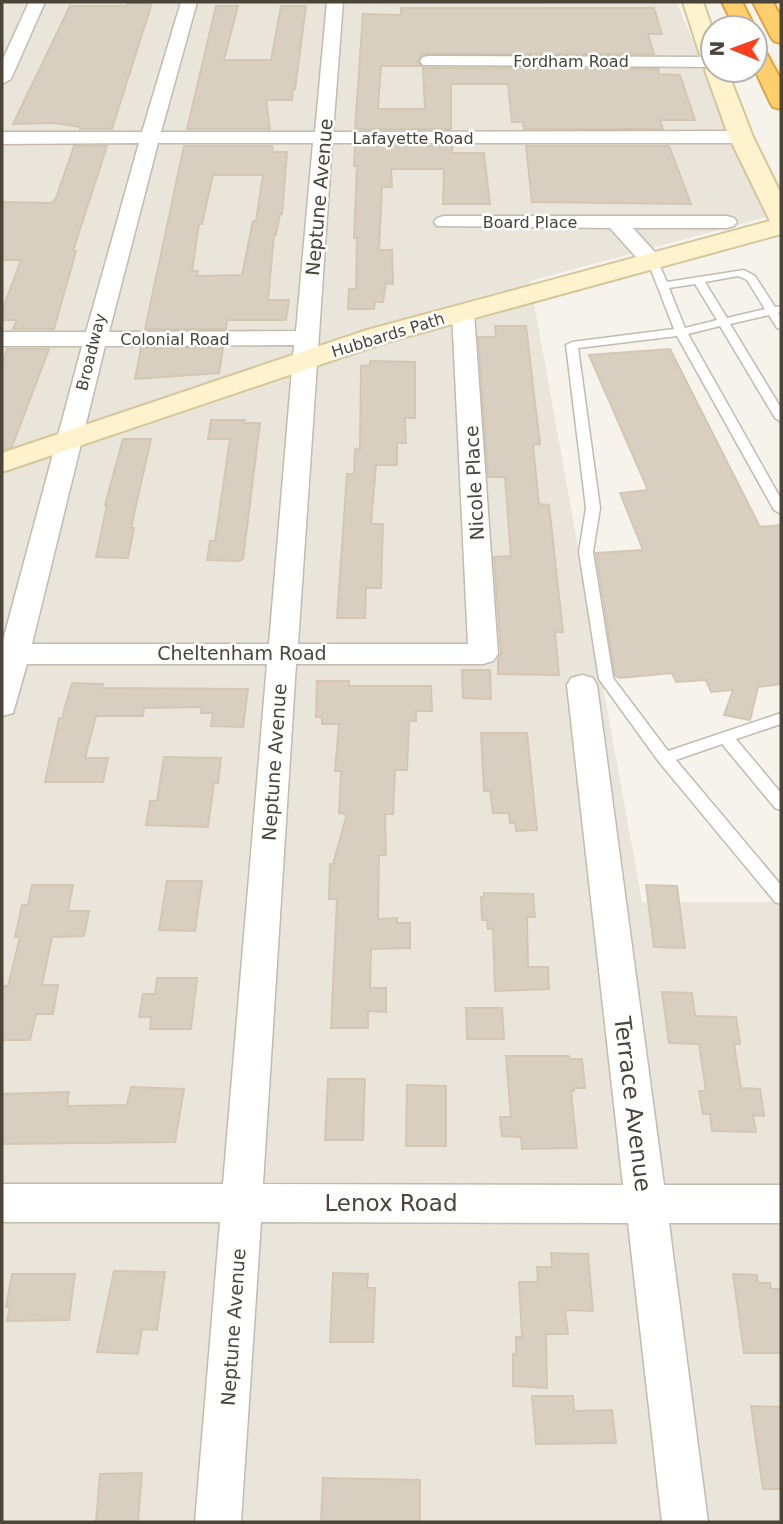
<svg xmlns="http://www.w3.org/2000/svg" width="783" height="1524" font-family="'DejaVu Sans',sans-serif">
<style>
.residential{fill:#eae5da}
.building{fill:#d8cfc1;stroke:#d3c7b4;stroke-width:2;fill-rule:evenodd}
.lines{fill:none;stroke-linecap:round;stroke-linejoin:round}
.lane-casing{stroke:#c2bbae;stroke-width:3}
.street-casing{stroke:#c2bbae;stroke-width:3}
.secondary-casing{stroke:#d6c79b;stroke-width:4}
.highway-casing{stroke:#e0a43c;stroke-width:4}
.lane{fill:#fff;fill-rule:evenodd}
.street{fill:#fff;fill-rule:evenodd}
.secondary{fill:#fff3cd;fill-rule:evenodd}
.highway{fill:#ffcf6e;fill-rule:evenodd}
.labels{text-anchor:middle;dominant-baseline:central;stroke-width:5;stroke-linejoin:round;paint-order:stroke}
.far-street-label{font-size:16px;fill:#4b4439;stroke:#fff}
.street-label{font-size:19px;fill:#4b4439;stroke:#fff}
.near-street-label{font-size:23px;fill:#4b4439;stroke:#fff}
</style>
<rect width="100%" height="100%" fill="#f6f3ec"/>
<path class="residential" d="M2,2L677,4L770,216L530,281L642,902H781V1522H2Z"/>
<g class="building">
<path d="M128,3H150L151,6L112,129H80V127L54,123L13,124L70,6H127Z"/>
<path d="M216,6H238L224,60H271L281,6H306L295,89H293L292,100H266L270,129H187Z"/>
<path d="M401,8H654L662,34H648L654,54H423L417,61L421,66H381L378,109H425L423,68L658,69L659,74L680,75L695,120H660L663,129H524L523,122H512L508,84H451V129H355L363,14L401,15Z"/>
<path d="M74,146H107L73,251H76L54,329H13L17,320H2V311L21,260H2V202L52,203L56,198Z"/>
<path d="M184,146H272L273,152H287L282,214H280L276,235H274L268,300H289L286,320H227L226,329H145ZM213,175H263L256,221H253L242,275L197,276L198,271H192L199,224H202Z"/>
<path d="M355,146H452V153H484L490,204H443L444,169H391L392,187H382L379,250H392L393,284L386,283L383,302H375L374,309H348L349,289H356L357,238H354L357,166H354Z"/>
<path d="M526,146H669L691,204L532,202Z"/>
<path d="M495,326H526L540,444L533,445L539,504L549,505L559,596L563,632H555L559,675L498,674V659L501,654L494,557L511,556L505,477H488L478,337H496Z"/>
<path d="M141,348H223L219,373L135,379Z"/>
<path d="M7,349H49L12,447L2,450V363Z"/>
<path d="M670,349L760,527L781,525V684L758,687L750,720L724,715L733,690L711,692L706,680L676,682L672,673L620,678L615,676L596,553L643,550L620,493L648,490L589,355Z"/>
<path d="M370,361L415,362V418H405L406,443H397V465H376L371,524H383L381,588H366L365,618H337L347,474H354L355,449H360L361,366L370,365Z"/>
<path d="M211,420H245L244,423H260L243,559L239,561L207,560L210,541H215L230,439H208Z"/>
<path d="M123,439H151L131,528H134L128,558L96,557L107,505H105Z"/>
<path d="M462,670H490L491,699L463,698Z"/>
<path d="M317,681H349V686H431L432,711H416V721H409L407,770H395L393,814H385L386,855H379L378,919L397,918V923H410V948L371,949L370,988H386V1012L368,1011V1028H331L337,899H329L330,864H333L347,814L339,813L341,771H335L339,724H322V717H316Z"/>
<path d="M72,683L103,684L102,688L248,689L243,727L211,726L213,713H201L202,707L144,708L143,716H96L85,758H108L103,782H45L59,718H62Z"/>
<path d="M481,733H527L537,830L516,831L515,823H510L509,813H493L490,791H484Z"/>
<path d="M164,757L221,758L218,783H214L208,827L146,825L150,801H157Z"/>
<path d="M167,881H202L195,931L159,930Z"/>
<path d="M32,885H73L68,911H89L84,936L52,937L42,985H58L53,1014H36L30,1040H2V997L4,986H8L20,937H15L22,905H28Z"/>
<path d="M646,885L677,886L685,948L654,947Z"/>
<path d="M484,893L533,894L535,917H527L528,967H548L549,989L495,991L493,929H488L487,920H482L481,897H484Z"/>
<path d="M157,978H197L191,1029H150L151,1017H139L143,994H155Z"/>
<path d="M662,992L692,993L695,1016L736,1017L740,1044H734L741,1088L760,1089L764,1116L753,1115L756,1132L712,1131L710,1114H703L699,1091H706L699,1044L669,1043Z"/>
<path d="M466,1008H502L504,1039H467Z"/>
<path d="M506,1056H569L570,1059H582L585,1088H574V1091H571L577,1148L522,1149L521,1137L502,1136L500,1117H511Z"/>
<path d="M328,1079H365L363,1140H325Z"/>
<path d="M407,1085L446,1086V1146H406Z"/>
<path d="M131,1087L184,1089L175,1142L2,1144V1094L69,1092L67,1106L127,1105Z"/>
<path d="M551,1253L588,1254L593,1311L565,1310L568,1334H546L547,1388L513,1386V1354L516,1355V1337H522L519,1282H538L537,1267H552Z"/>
<path d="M114,1271L165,1272L157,1330L142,1329L138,1354L97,1352Z"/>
<path d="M333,1273L368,1274L367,1288H375L373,1342H330Z"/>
<path d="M12,1274H75L69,1320L7,1321L10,1307H6Z"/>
<path d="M733,1274L757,1275L758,1283H770L771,1289H781V1353H744Z"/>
<path d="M532,1396H573L574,1411L612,1410L616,1443L536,1444Z"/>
<path d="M751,1406L781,1407V1489H763Z"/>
<path d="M142,1473L138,1522H96L100,1474Z"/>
<path d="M323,1478L420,1480V1522H321Z"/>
</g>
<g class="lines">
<defs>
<path id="lane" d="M653,259L658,262L667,282L744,270L755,276L775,307L781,306V312L778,313L781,317V329L777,328L769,315L730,324L781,408V422L775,418L720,326L688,334L781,499V514L774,510L677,336L578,348L600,508L593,552L613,678L668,751L781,713V724L736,739L781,793V810L775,808L722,744L676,760L781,885V904L775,902L659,762L599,679L579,552L586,508L566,345L572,342L674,329L648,262ZM738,276L747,280L765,309L727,318L705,282ZM695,284L717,320L685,328L669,288Z"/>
<g id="street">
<path d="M29,2H45L11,79L2,84V61Z"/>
<path d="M181,2H197L161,132H315L327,2H343L333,132L741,131L750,137L741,143H332L298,644H468L452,312L455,307H471L474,312L498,654L493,661L483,664H296L263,1184L623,1185L567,685L571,678L582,675L593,678L597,685L664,1185H781V1223H669L708,1522H662L628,1223L261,1222L241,1522H195L220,1222H2V1184H223L267,664H27L13,713L2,716V644L82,346H2V332H86L139,143L2,144V132H142ZM158,143H313L296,331L109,332ZM294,345L269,644H32L105,346Z"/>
<path d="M429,56L713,57V67L423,65L420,61L423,57Z"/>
<path d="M444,216H727L734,218L737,222L734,226L727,228H633L664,262L661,267H645L610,228L437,226L434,222L437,218Z"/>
</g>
<path id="secondary" d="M683,2H703L713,31V70H727L753,137L781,194V234L387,342L2,472V453L367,330L770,221L729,137L705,70L708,66L702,61Z"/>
<g id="highway">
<path d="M722,2H742L755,28H735Z"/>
<path d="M753,2H773L781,18V43L774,41L771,37Z"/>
<path d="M755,43L762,45L781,80V109L773,107L770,102L755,70Z"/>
</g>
</defs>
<use href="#lane" class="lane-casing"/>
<use href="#street" class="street-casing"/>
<use href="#secondary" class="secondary-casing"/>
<use href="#highway" class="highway-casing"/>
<use href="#lane" class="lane"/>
<use href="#street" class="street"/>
<use href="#secondary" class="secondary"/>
<use href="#highway" class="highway"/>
</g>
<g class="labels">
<g class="far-street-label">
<text x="571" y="61">Fordham Road</text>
<text x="413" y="138">Lafayette Road</text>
<text x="530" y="222">Board Place</text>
<text transform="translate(388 335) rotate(-17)">Hubbards Path</text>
<text x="175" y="339">Colonial Road</text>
<text transform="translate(91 352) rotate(-76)">Broadway</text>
</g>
<g class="street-label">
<text transform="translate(319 197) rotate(-85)">Neptune Avenue</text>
<text transform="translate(474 483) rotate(-93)">Nicole Place</text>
<text x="242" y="653">Cheltenham Road</text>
<text transform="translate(274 762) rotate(-86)">Neptune Avenue</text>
<text transform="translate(233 1327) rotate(-86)">Neptune Avenue</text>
</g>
<g class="near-street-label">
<text transform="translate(633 1104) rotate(83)">Terrace Avenue</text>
<text x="391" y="1203">Lenox Road</text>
</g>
</g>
<rect width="783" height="1524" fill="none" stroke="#4b4439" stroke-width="7"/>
<g transform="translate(734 49) rotate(271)"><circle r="33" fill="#ffffff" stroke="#b7b4b0" stroke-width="2"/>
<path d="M0-5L12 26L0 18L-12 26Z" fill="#fc3f1d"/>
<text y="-10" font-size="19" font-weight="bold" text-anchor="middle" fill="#4b4439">N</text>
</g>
</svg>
